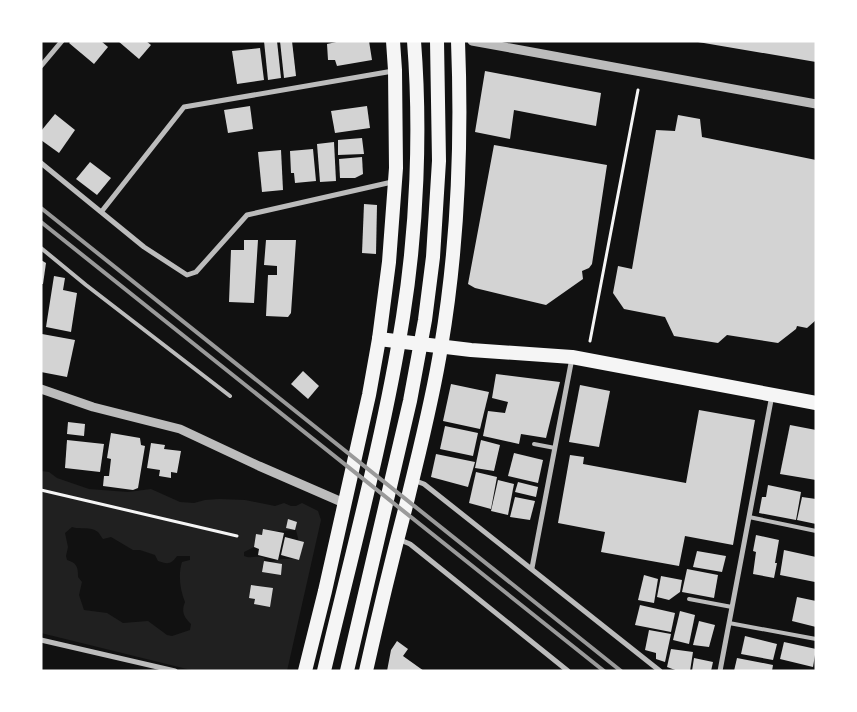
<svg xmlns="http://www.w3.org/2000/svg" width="857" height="712" font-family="Georgia,serif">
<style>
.green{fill:#202020;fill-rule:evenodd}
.building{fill:#d3d3d3}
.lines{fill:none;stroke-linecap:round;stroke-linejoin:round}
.path{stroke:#f5f5f5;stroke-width:3}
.service{stroke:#bcbcbc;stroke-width:4}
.minor{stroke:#bcbcbc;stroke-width:5}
.tertiary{stroke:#bcbcbc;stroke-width:9}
.trunk{stroke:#f5f5f5;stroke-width:14}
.rail{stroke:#9a9a9a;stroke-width:4}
</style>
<rect width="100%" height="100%" fill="#111"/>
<path class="green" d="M41,471L49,472L57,478L89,489L128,492L151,489L180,502L194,503L205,500L219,499L245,500L275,506L284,503L291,506H296L302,503L318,511L321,520L287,671H195L41,633ZM72,527C79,530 91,526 98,532C100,534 101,537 103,539L111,537L133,550H140L155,555L158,561C167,564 171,565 177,556H190V560L182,562C178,574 180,590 185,602C181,612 184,617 191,624L190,630L172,636L167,635L148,621L123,623L107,613L84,610L79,595L82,582L78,577C78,567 77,563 67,560L66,556L68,547L65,533ZM264,529L275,531L296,530L300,546L296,558C291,559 288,559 283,559C276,559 273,564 265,562L264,558C256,555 251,559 244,556V552L254,547L256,534L262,535Z"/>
<g class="building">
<path d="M71,41H101L108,47L94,64L69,43Z"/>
<path d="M118,41H146L151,45L139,59Z"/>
<path d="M264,41H277L281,78L268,80Z"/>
<path d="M280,41H292L296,76L284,78Z"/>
<path d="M341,41H369L372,60L337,66L335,60H328L327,44Z"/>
<path d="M698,41H816V62L698,42Z"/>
<path d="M260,48L264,80L237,84L232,51Z"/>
<path d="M485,71L601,93L596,126L514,110L510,139L475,132Z"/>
<path d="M250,106L253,129L228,133L224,110Z"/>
<path d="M367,106L370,128L335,133L331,111Z"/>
<path d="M55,114L75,130L59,153L41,140V131Z"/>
<path d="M678,115L700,119L702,137L816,160V320L807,328L797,326L796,329L778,343L727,335L718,343L674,336L665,317L624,309L613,293L618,266L632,269L656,130L675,131Z"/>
<path d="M362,138L364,154L338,155V140Z"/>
<path d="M334,142L336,181L320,182L317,144Z"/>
<path d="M494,145L607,165L592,264L589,268L582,271L583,279L546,305L475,288L468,284Z"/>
<path d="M313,149L316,181L295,183L294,173H291L290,151Z"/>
<path d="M281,150L283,190L262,192L258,152Z"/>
<path d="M362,157L363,174L355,178H340L339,159Z"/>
<path d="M90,162L111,178L97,195L76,179Z"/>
<path d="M364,204L377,205L376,254L362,253Z"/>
<path d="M244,240H258L254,303L229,302L231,250H244Z"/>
<path d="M266,240H296L291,313L288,317L266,316L268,275H277V266L264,265Z"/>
<path d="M41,260L46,263L43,284H41Z"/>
<path d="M54,276L65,278L63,290L77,293L71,332L46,327Z"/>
<path d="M42,334L75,340L67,377L41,372Z"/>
<path d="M303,371L319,386L308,399L291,384Z"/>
<path d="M496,374L560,382L546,438L521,434L519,444L483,436L488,411L505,413L508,402L492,398Z"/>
<path d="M451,384L489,392L480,429L443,421Z"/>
<path d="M580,385L610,391L599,447L569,442Z"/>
<path d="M699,410L755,420L733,545L685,536L679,566L601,552L605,532L558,523L570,455L584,457L583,464L686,483Z"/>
<path d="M68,422L85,424L84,436L67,434Z"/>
<path d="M790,425L816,430V480L780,474Z"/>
<path d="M445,426L478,433L473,456L440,449Z"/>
<path d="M111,433L140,438L141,445L145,446L138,488L133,490L103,486L104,476H109L111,459L107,458Z"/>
<path d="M67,440L104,444L100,472L65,468Z"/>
<path d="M481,440L500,445L494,471L475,468Z"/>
<path d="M151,443L165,445L164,449L181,451L177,473L171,472V478L159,476L160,470L147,468Z"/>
<path d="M514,453L543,460L538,483L508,476Z"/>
<path d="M436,454L475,462L468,487L431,477Z"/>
<path d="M476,472L497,477L491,509L469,503Z"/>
<path d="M498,480L514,484L508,515L491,511Z"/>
<path d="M518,482L538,487L536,497L515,492Z"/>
<path d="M768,485L801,492L796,520L759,513L762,497H766Z"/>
<path d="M515,497L535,501L530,520L510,517Z"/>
<path d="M802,497L816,499V524L797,520Z"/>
<path d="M288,519L297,522L295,530L286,528Z"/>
<path d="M263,529L284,533L278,560L258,555L259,549L254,547L256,534L262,535Z"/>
<path d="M756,535L779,540L775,563H777L774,578L753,574L756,552L753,551Z"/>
<path d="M285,537L304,542L299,560L281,555Z"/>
<path d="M784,550L816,557L815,582L780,575Z"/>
<path d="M697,551L726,556L722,572L693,567Z"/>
<path d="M264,561L282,564L281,575L262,572Z"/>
<path d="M687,569L718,575L714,598L682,592Z"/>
<path d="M644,575L658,579L654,603L638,600Z"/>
<path d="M661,576L682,580L680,592L669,600L657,597Z"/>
<path d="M251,585L273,588L270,607L254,604L255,599L249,598Z"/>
<path d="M797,597L816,601V627L792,621Z"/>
<path d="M640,605L675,613L671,632L635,625Z"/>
<path d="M680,611L695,615L689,644L673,640Z"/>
<path d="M699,621L715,625L709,647L693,645Z"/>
<path d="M649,630L671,634L665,662L656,659V653L645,650Z"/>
<path d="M745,636L777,644L773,660L741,654Z"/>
<path d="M397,641L408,649L403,656L424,671H387L391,650Z"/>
<path d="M784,642L816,649L813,667L780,659Z"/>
<path d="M671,649L693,652L690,671H678L667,667Z"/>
<path d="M694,658L713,662L711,671H692Z"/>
<path d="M737,658L773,665L772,671H734Z"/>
</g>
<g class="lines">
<g class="path">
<path d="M590,341L638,90"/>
<path d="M41,490L237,536"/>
</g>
<g class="service">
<path d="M41,248L86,285L230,396"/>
<path d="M534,444L555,448"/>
<path d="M749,517L816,531"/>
<path d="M689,599L732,607"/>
<path d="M729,623L816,639"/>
</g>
<g class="minor">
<path d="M41,66L62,41"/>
<path d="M41,163L144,247L187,275L196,272L247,215L392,182"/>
<path d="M102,211L184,107L393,71"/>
<path d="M413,480L424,484L660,671"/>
<path d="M398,539L410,544L568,671"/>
<path d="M532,568L572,358"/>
<path d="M41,640L175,671"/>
<path d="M720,671L772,395"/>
</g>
<g class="tertiary">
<path d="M472,41L816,104"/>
<path d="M41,389L93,407L180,429L259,466L344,503"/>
</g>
<g class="trunk">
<path d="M379,339L471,350L572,357L816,403"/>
<path d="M305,671L325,591L369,395L379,339L389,262L396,168L395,70L393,41"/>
<path d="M324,671C352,553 384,436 403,317C417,229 421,130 414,41"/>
<path d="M347,671L410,401L425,320L433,257L439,161L437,41"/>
<path d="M366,671C379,613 393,555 408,498C420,448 433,398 441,347C458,246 462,143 458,41"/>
</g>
<g class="rail">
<path d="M41,208L621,671"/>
<path d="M41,222C228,372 416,521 604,671"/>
</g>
</g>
<rect width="857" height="712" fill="none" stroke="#ffffff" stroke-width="85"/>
</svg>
